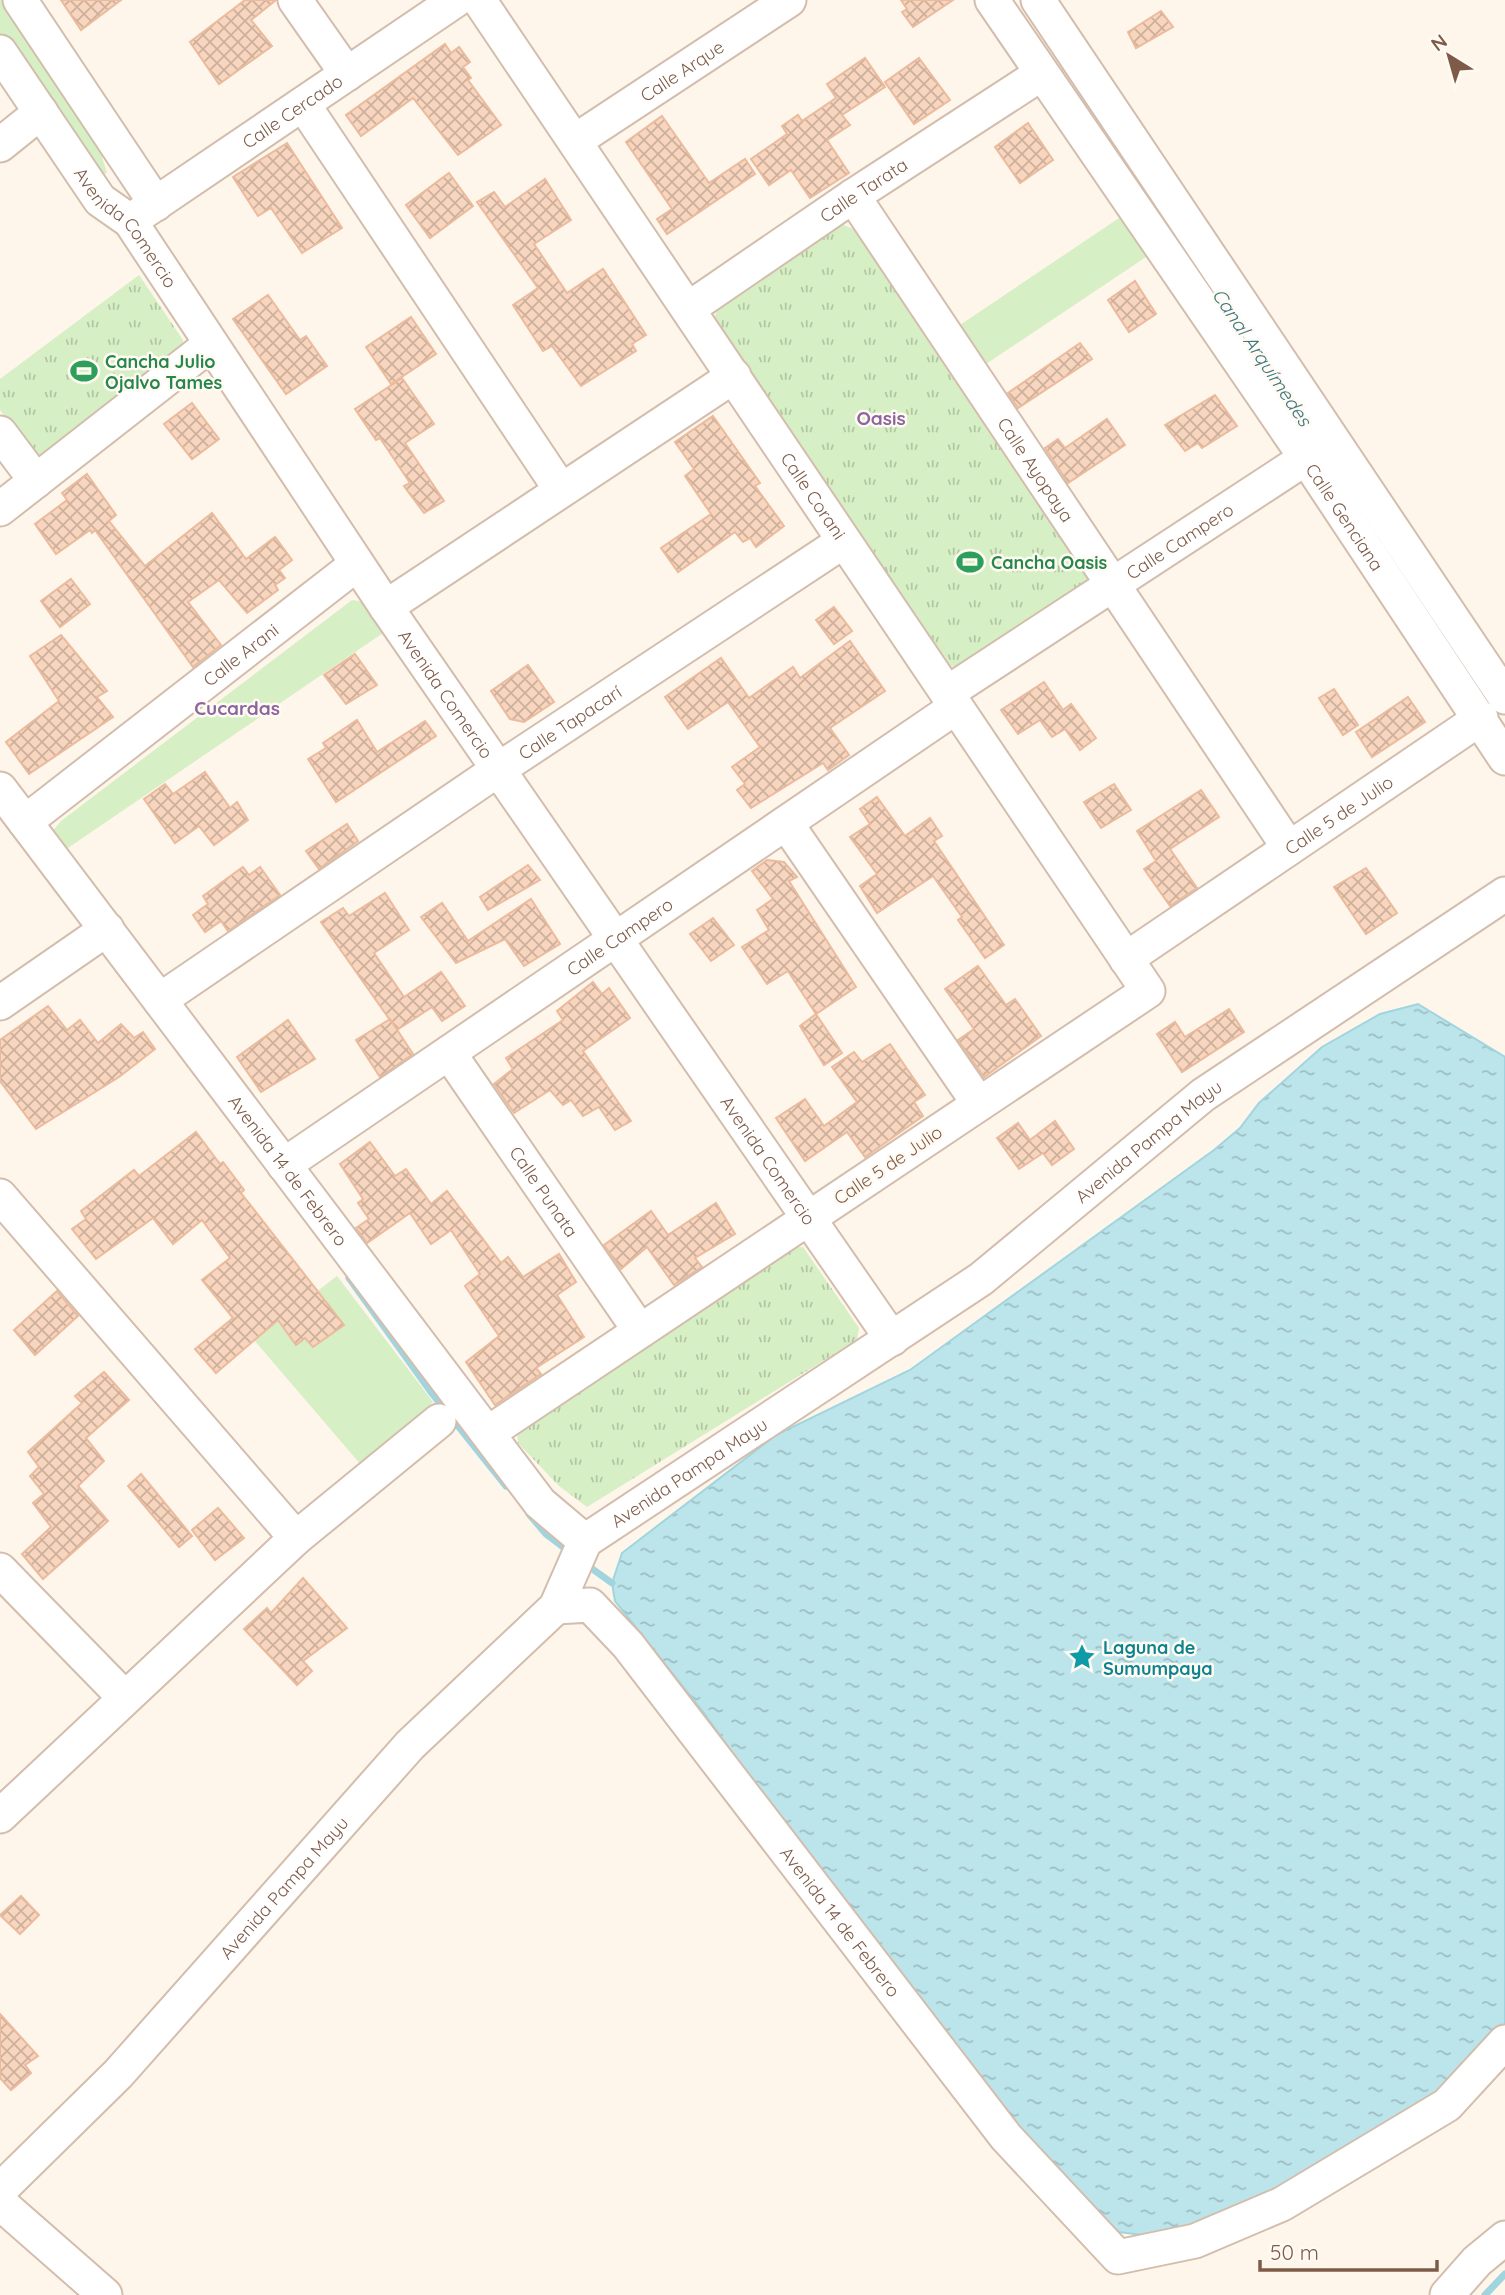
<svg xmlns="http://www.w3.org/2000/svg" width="1505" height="2295" font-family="Quicksand,sans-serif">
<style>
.grass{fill:#d6efc5}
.park{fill:url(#park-tufts)}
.water{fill:url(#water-ripples);stroke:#a0d5df;stroke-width:2}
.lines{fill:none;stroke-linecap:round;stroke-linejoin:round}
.stream{stroke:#a0d5df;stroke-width:7}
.building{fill:url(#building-cross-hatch);stroke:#ecba9c;stroke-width:2}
.minor-casing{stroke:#d3bdad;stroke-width:37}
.minor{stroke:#fff;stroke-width:33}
.labels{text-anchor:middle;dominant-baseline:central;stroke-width:5;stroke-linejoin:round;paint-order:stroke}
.street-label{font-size:18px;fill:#7e5b49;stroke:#fffaf2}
.leisure-label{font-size:18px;font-weight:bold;fill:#27864d;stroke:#fffaf2;text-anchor:start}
.culture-label{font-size:18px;font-weight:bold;fill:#0d838f;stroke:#fffaf2;text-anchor:start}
.water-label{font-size:19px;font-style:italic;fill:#3a7884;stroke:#fffaf2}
.neighbourhood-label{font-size:19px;font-weight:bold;fill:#8c65a0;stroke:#fffaf2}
</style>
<defs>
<pattern id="park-tufts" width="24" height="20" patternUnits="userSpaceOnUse" patternTransform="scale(1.75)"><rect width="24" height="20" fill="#d6efc5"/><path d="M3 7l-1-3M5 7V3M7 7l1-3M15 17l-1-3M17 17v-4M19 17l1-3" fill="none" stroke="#b3c5a2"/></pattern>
<pattern id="water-ripples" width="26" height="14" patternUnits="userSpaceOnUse" patternTransform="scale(1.75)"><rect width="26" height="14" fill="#bbe5eb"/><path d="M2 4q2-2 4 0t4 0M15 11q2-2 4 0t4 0" fill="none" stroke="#9dbdc0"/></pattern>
<pattern id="building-cross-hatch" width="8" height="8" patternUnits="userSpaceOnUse" patternTransform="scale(1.75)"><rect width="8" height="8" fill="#f7d5be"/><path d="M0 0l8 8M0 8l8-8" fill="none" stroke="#cdb09c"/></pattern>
</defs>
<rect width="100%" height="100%" fill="#fef6ea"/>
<g class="grass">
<path d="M0,0H6L94,131L107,173L96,177L0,34Z"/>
<path d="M1128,212L1155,251L980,368L954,329Z"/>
<path d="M352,600L365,602L383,633L65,850L52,832L61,821Z"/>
<path d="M337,1276L433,1402L362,1466L254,1340Z"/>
</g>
<g class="park">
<path d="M839,223L856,230L1087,568L1088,582L966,669L951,666L714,320L719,301Z"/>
<path d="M139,275L183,340V351L39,463L0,410V379Z"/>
<path d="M803,1247L859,1328L857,1340L587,1507L559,1486L518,1443L517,1429L789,1248Z"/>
</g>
<path class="water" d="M1418,1004L1505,1057V2026L1431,2109L1231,2216L1159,2237L1119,2232L1075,2194L993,2104L784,1826L704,1713L615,1601L612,1583L622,1553L776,1435L910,1370L1214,1150L1240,1128L1259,1103L1322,1047L1380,1014Z"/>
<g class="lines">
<g class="stream">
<path d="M349,1278L431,1392L506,1486"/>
<path d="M529,1514L546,1534L571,1553"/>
<path d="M584,1563L612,1583"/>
<path d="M1485,2295L1505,2274"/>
</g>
</g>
<g class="building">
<path d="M61,0H121L81,30Z"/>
<path d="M245,0H276L251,20L272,46L219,84L190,42Z"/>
<path d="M901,0H953L913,27L902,12L907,9Z"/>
<path d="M1161,11L1173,27L1136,48L1128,32Z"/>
<path d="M445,44L451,53L459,47L470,62L463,67L471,78L468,80L501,125L458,155L413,98L361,136L346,115Z"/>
<path d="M865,58L885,87L842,115L850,125L827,140L849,173L810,198L791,170L769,185L751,159L787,134L782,126L798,115L802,121L836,98L827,84Z"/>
<path d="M919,58L950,100L914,124L885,82Z"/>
<path d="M662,116L709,183L745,159L755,174L667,234L657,219L672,209L626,142Z"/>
<path d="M1028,123L1053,160L1020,183L995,147Z"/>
<path d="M287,143L342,228L302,253L271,208L258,216L233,177Z"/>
<path d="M449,173L473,206L430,238L406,205Z"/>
<path d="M545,179L571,220L534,244L567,293L603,269L646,335L632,344L636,351L581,386L552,346L543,351L513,305L538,288L477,202L494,192L505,207Z"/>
<path d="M1135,281L1156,314L1129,332L1108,300Z"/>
<path d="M268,295L300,340L306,336L327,366L286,394L233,319Z"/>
<path d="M411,317L436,354L391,384L366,347Z"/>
<path d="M1080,343L1092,359L1018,408L1008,393Z"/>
<path d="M402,378L434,424L405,443L444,501L424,513L404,486L410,483L380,438L376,440L355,409Z"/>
<path d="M1215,395L1237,426L1202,448L1198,443L1185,451L1165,425Z"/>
<path d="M192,403L219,439L192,459L164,424Z"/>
<path d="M713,416L760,483L755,486L784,526L756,547L750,538L743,542L735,532L678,572L661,548L711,514L685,476L694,469L675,442Z"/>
<path d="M1107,419L1125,445L1068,483L1045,448L1058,439L1065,448Z"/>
<path d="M87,474L116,515L109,521L145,566L212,513L246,559L275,537L292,560L279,570L285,578L275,585L278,590L247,613L219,580L188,602L221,645L193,667L95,530L92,533L90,530L56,554L35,524L67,500L62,493Z"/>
<path d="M71,579L90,604L60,627L41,601Z"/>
<path d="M834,607L852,631L834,644L816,620Z"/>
<path d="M61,635L107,691L97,697L113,717L29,774L6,742L59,701L30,656Z"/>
<path d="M850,641L885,691L830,728L849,755L828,770L823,763L751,808L737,790L745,784L732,767L760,747L728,702L688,729L665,697L721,658L749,698L793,667L800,678Z"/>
<path d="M355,654L377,685L346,704L324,675Z"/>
<path d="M528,665L554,702L524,722L510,719L491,691Z"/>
<path d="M1044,682L1063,710L1071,704L1096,738L1080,750L1065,729L1052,737L1040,720L1018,734L1001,710Z"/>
<path d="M1334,689L1358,725L1343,735L1319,698Z"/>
<path d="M1408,697L1425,722L1372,757L1356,732Z"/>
<path d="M357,720L377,752L425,721L436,736L336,802L308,759L326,748L323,743Z"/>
<path d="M205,772L230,808L237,802L248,820L214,845L199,826L175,843L144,799L165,784L173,794Z"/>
<path d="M1114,784L1131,810L1101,828L1084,802Z"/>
<path d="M1201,790L1219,817L1170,849L1197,888L1170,906L1144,869L1156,861L1137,831Z"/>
<path d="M877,797L905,836L930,818L942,836L934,841L1004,945L985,958L958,920L962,917L933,876L877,913L860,886L877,874L850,837L870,824L860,809Z"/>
<path d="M347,824L358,841L319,869L306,851Z"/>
<path d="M767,860L784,862L797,877L789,881L856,987L816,1014L788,971L767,984L742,947L769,930L757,910L773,899L752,871Z"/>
<path d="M528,865L540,880L488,910L480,897Z"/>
<path d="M243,867L249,875L260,867L280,895L228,931L221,921L205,932L193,915L208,904L203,896Z"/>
<path d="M1366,868L1397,913L1366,934L1334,887Z"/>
<path d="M385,893L409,930L374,953L404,997L441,972L465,1006L442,1021L432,1007L397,1030L321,922L343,908L349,916Z"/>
<path d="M531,899L560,944L524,966L505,939L456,963L421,917L442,903L468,941Z"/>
<path d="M713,918L734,945L711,961L690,934Z"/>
<path d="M978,966L1006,1005L1015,999L1041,1036L984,1077L958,1040L974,1029L945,989Z"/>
<path d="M593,982L602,994L609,988L630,1018L583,1051L631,1121L615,1130L599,1107L583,1116L571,1100L563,1105L550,1090L514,1113L494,1084L513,1069L506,1058L563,1020L557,1011Z"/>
<path d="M48,1006L67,1030L80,1020L98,1043L121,1024L134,1038L143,1032L155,1049L119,1077L36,1129L0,1081V1040Z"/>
<path d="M1229,1009L1244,1032L1182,1072L1157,1034L1175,1022L1185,1037Z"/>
<path d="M816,1014L842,1053L824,1065L800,1026Z"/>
<path d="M390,1019L413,1054L380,1077L356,1040Z"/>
<path d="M288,1020L315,1059L261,1092L237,1057Z"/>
<path d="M890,1044L925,1095L914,1102L923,1116L865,1157L847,1132L805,1161L776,1118L805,1099L824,1126L857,1102L832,1067L854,1052L862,1062Z"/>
<path d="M1055,1121L1074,1149L1052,1165L1043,1153L1019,1169L997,1138L1018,1123L1030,1140Z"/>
<path d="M196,1132L220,1164L223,1162L244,1190L241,1193L344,1325L313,1347L305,1338L296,1345L278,1320L216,1373L195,1349L233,1318L202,1280L230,1258L202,1220L173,1244L153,1218L96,1259L72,1229L86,1219L81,1211L134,1170L139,1176Z"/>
<path d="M370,1142L395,1176L406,1169L431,1204L447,1191L501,1263L508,1257L523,1277L559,1254L576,1282L557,1295L584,1337L536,1368L541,1374L495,1405L466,1362L499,1336L465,1286L480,1274L451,1230L431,1244L410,1213L367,1243L356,1228L369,1219L358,1203L363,1199L340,1164Z"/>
<path d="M716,1203L735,1234L695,1258L702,1267L674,1285L647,1247L621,1269L604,1245L651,1211L668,1235Z"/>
<path d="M57,1291L78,1316L35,1355L14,1330Z"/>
<path d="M104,1372L129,1400L86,1438L104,1461L78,1486L108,1521L43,1579L22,1554L51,1527L33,1503L44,1494L30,1476L39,1467L28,1452L82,1403L75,1396Z"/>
<path d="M141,1474L192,1536L179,1547L128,1486Z"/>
<path d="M218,1508L244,1538L215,1560L192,1530Z"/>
<path d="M303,1578L347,1628L303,1661L312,1671L297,1685L244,1629L267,1608L271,1613Z"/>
<path d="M21,1896L39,1915L20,1934L0,1915Z"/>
<path d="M0,2014L38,2056L25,2065L31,2073L11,2090L0,2078Z"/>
</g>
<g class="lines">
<defs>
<g id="minor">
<path d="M20,0L156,204"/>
<path d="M295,0L347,74"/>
<path id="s1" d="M479,0L1148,991L488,1433"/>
<path id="s2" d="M992,0L1306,458L1505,758"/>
<path d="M1038,0L1505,697"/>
<path id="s3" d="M0,52L100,200L130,221L386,607L892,1339"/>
<path d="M303,104L561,490"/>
<path id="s4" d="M575,141L789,0"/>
<path d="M0,145L41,112"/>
<path id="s5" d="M853,196L1289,848"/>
<path id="s6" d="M130,221L456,0"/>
<path id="s7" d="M688,309L853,196L1041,74"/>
<path d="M0,433L36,481"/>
<path d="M0,509L211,344"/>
<path d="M386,607L734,376"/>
<path id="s8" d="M947,693L1306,458"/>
<path id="s9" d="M0,789L540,1503L585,1541"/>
<path id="s10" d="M25,822L357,564"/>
<path d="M786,823L979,1104"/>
<path id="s11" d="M1126,959L1481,718"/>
<path id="s12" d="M160,1000L499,769L844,541"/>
<path d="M0,1003L107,929"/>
<path id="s13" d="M449,1053L640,1331"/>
<path id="s14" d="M284,1165L956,707"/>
<path d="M0,1196L296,1538"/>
<path d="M0,1570L124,1697"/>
<path id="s15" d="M556,1607L590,1605L628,1645L1006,2137L1118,2257L1195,2241L1282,2204L1447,2105L1505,2042"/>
<path d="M0,1816L296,1538L439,1421"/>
<path id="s16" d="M0,2190L118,2074L410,1745L556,1607L585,1541L981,1279L1203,1095L1505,894"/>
<path d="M0,2203L105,2295"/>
<path d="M1447,2295L1477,2261L1505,2238"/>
</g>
</defs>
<use href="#minor" class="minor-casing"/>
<use href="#minor" class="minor"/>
</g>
<defs>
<symbol id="stadium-bare" viewBox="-9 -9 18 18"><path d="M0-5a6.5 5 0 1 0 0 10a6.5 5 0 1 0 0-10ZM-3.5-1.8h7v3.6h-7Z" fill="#2e9e5b" stroke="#fffaf2" stroke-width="2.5" paint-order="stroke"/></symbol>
<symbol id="sight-bare" viewBox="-9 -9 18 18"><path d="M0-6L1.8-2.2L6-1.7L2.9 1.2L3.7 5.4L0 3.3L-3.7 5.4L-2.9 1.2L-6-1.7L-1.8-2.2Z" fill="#0f9aa8" stroke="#fffaf2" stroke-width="2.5" paint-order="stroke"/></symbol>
</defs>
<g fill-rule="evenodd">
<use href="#stadium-bare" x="65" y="352" width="38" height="38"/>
<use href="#stadium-bare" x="951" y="543" width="38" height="38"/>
<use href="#sight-bare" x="1063" y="1638" width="38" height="38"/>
</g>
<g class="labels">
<g class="street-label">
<text stroke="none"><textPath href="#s4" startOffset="128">Calle Arque</textPath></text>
<text stroke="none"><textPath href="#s6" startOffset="196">Calle Cercado</textPath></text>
<text stroke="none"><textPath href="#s7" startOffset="212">Calle Tarata</textPath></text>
<text stroke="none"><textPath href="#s3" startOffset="217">Avenida Comercio</textPath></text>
<text stroke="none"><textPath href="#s5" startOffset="329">Calle Ayopaya</textPath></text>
<text stroke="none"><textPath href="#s1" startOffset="598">Calle Corani</textPath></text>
<text stroke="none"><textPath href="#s2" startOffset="626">Calle Genciana</textPath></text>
<text stroke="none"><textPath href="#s8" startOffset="278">Calle Campero</textPath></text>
<text stroke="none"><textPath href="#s10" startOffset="273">Calle Arani</textPath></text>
<text stroke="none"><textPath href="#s3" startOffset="784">Avenida Comercio</textPath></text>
<text stroke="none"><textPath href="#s12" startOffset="495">Calle Tapacarí</textPath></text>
<text stroke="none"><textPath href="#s11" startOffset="257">Calle 5 de Julio</textPath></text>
<text stroke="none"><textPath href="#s14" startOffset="406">Calle Campero</textPath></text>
<text stroke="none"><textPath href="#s16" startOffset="1570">Avenida Pampa Mayu</textPath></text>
<text stroke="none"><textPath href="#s3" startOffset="1351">Avenida Comercio</textPath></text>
<text transform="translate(888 1165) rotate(-34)">Calle 5 de Julio</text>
<text stroke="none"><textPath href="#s9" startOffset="478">Avenida 14 de Febrero</textPath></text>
<text stroke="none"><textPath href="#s13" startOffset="168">Calle Punata</textPath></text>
<text stroke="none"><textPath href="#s16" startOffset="1003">Avenida Pampa Mayu</textPath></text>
<text stroke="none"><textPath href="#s16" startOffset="415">Avenida Pampa Mayu</textPath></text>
<text stroke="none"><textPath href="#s15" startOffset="438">Avenida 14 de Febrero</textPath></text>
</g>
<g class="leisure-label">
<text x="105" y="361">Cancha Julio<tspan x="105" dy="21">Ojalvo Tames</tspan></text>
<text x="991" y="562">Cancha Oasis</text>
</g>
<g class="culture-label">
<text x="1103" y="1647">Laguna de<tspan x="1103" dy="21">Sumumpaya</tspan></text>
</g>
<g class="water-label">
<text transform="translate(1262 357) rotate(56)">Canal Arquímedes</text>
</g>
<g class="neighbourhood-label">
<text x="881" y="418">Oasis</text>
<text x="237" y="708">Cucardas</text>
</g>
</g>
<g transform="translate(1449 56) rotate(323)" stroke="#fffaf2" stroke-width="5" paint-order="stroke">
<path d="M0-5L12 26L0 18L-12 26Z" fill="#7e5b49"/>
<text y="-10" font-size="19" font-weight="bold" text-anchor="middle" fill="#7e5b49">N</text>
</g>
<path d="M1260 2260v10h177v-10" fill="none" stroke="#7e5b49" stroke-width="3.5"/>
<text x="1270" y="2260" font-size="21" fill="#7e5b49" stroke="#fffaf2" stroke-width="5" paint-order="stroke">50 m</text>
</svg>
